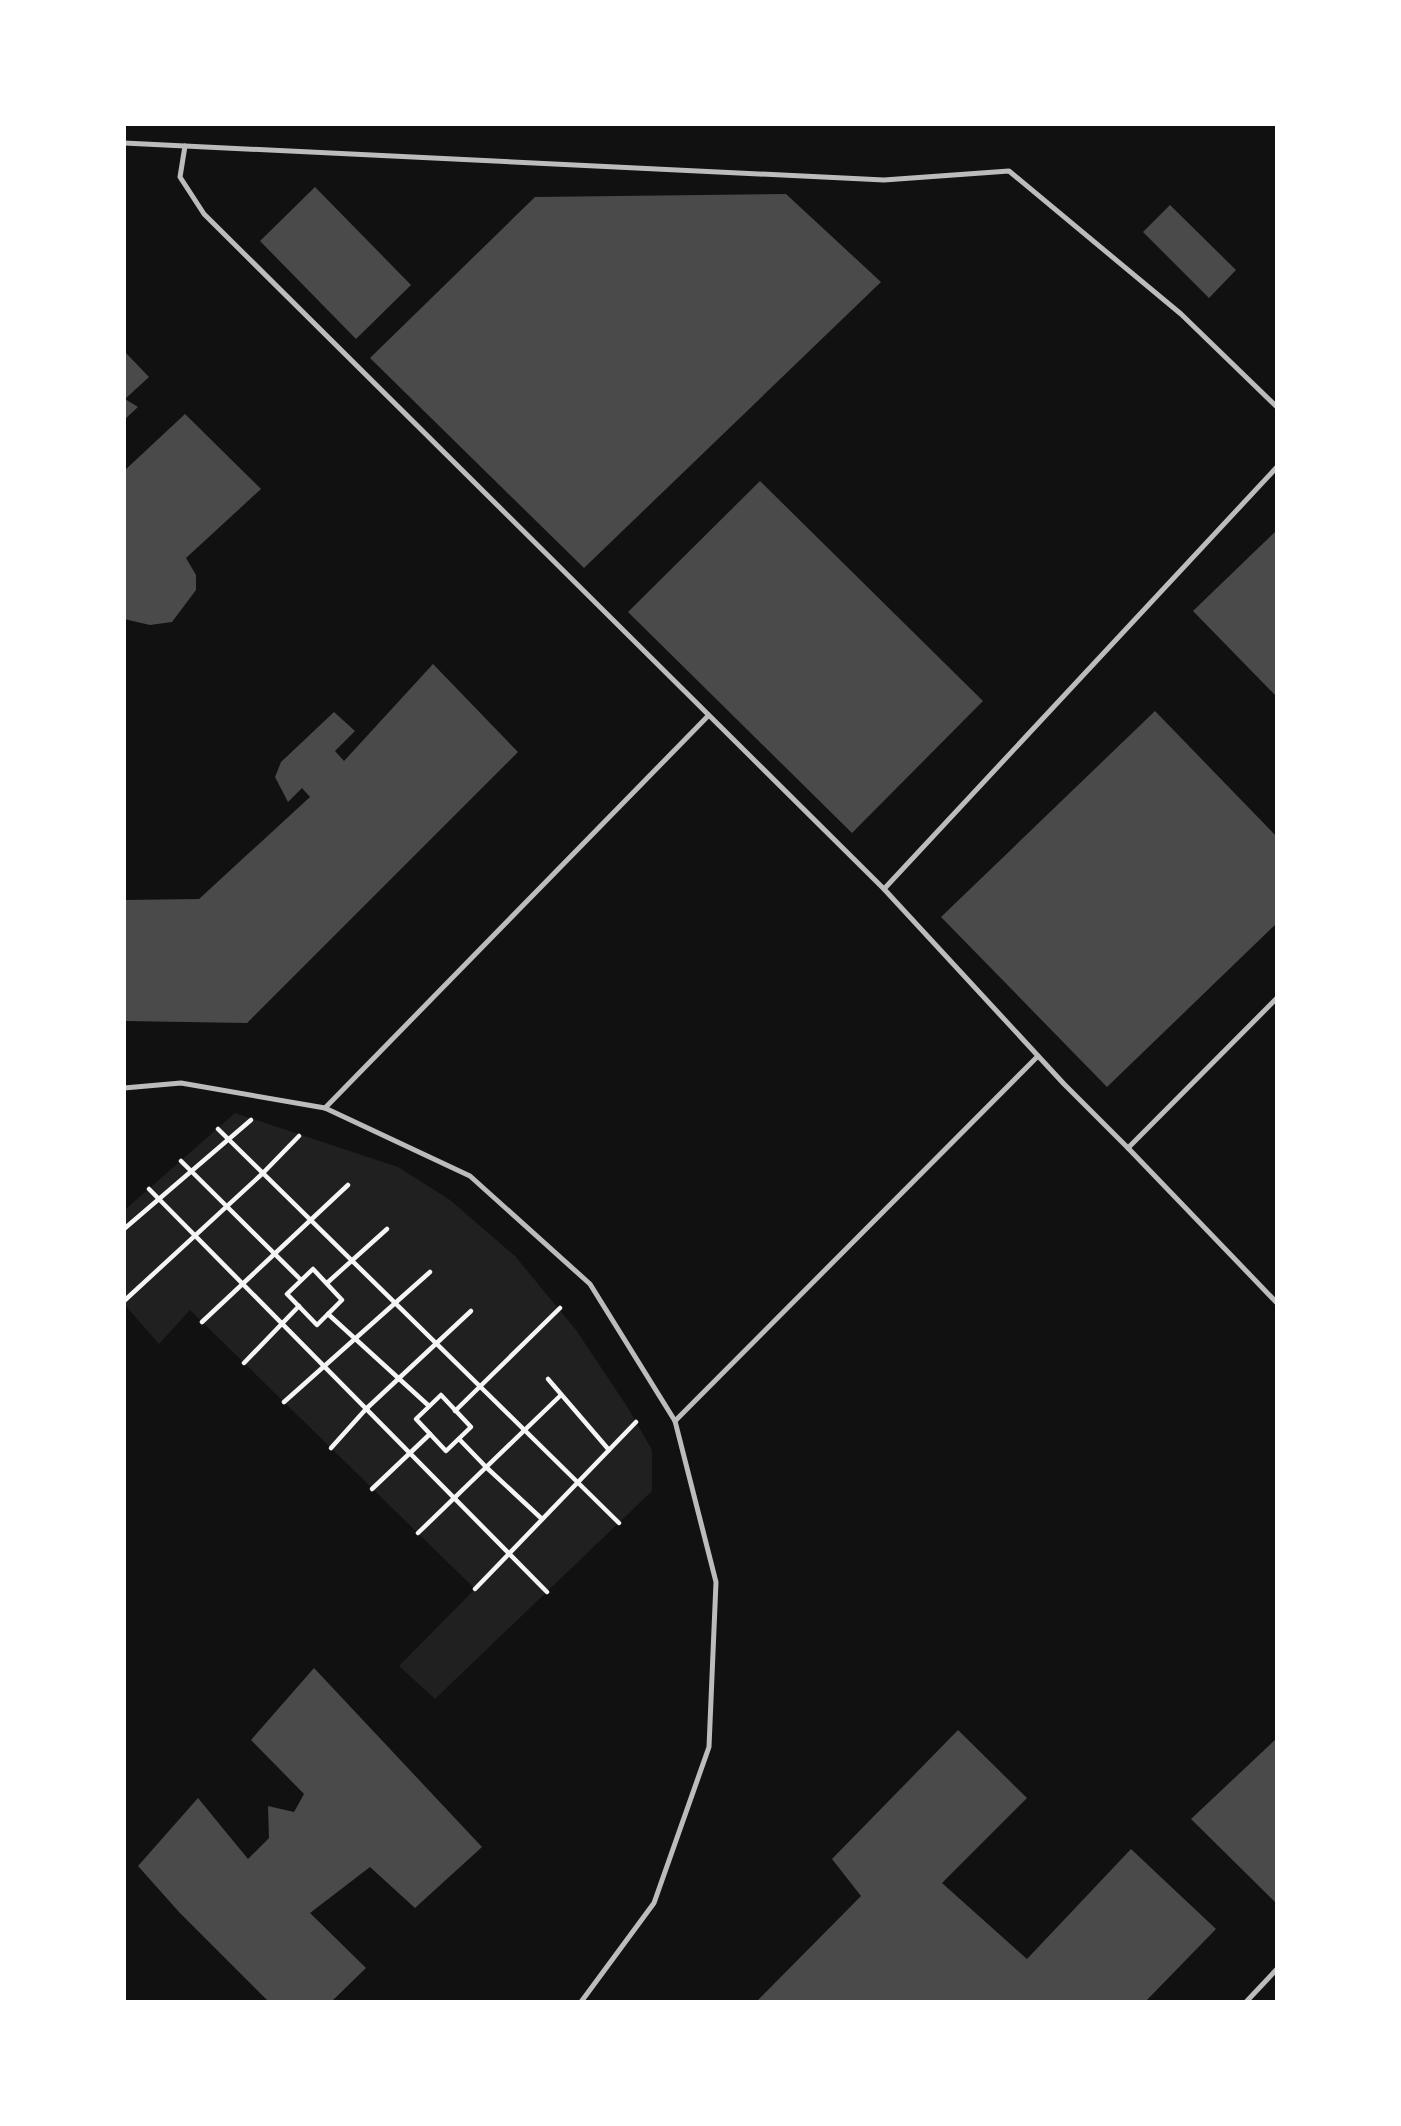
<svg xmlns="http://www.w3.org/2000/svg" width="1401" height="2126" font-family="'Varela Round',sans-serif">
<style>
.green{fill:#202020}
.building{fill:#4a4a4a}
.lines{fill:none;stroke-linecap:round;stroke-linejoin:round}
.path{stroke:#f5f5f5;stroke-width:4.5}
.service{stroke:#bcbcbc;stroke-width:5}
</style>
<rect width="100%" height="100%" fill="#111"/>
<path class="green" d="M235,1113L398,1167L450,1200L515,1256L576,1330L628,1408L652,1450V1491L435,1699L399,1666L475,1589L190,1310L159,1344L124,1304V1206L127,1208Z"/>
<g class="building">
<path d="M315,187L411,285L356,339L260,241Z"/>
<path d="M786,194L881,282L584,568L370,358L535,197Z"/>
<path d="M1170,205L1236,270L1209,298L1143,232Z"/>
<path d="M124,351L149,377L125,399L138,407L124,420Z"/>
<path d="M185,414L261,489L186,558L196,575V590L172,622L150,625L124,619V471Z"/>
<path d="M760,481L983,701L852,833L628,612Z"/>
<path d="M1277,530V697L1193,611Z"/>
<path d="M433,664L518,752L247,1023L124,1021V900L199,899L310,797L302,788L288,802L275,777L281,762L334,712L355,731L335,751L344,761Z"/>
<path d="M1155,711L1277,837V923L1107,1087L941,917Z"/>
<path d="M314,1668L482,1847L415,1908L370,1867L310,1913L366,1968L331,2002H269L179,1912L138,1866L198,1798L248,1859L269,1838L268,1806L294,1812L304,1794L251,1740Z"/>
<path d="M958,1730L1027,1798L942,1883L1027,1959L1131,1849L1216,1929L1145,2002H756L861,1896L832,1859Z"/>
<path d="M1277,1738V1904L1191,1819Z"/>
</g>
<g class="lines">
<g class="path">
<path d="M218,1129L619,1523"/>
<path d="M181,1161L301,1280"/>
<path d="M149,1189L547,1592"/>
<path d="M124,1229L251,1120"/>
<path d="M313,1269L342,1300L317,1325L287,1294Z"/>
<path d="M327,1283L387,1229"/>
<path d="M124,1301L263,1173L299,1136"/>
<path d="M328,1314L429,1406"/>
<path d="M202,1322L348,1185"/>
<path d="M244,1363L299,1306"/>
<path d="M548,1379L609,1450"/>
<path d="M441,1395L471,1427L446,1451L416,1419Z"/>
<path d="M284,1402L430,1272"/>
<path d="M455,1411L560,1308"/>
<path d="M459,1439L486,1467L542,1519"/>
<path d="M331,1448L366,1409L471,1311"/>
<path d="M372,1489L430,1434"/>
<path d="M418,1533L561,1395"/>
<path d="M475,1589L636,1422"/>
</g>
<g class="service">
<path d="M124,143L884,180L1009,171L1181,314L1277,407"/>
<path d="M185,146L180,177L204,214L884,889L1064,1084L1128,1148L1277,998"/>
<path d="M884,889L1277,467"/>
<path d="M124,1088L181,1083L325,1108L470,1176L590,1284L675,1421L716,1582L709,1747L654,1903L581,2002"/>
<path d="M325,1108L708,716"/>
<path d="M1128,1148L1277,1303"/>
<path d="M675,1421L1038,1056"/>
<path d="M1246,2002L1277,1969"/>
</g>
</g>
<rect width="1401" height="2126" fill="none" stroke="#ffffff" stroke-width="252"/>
</svg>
